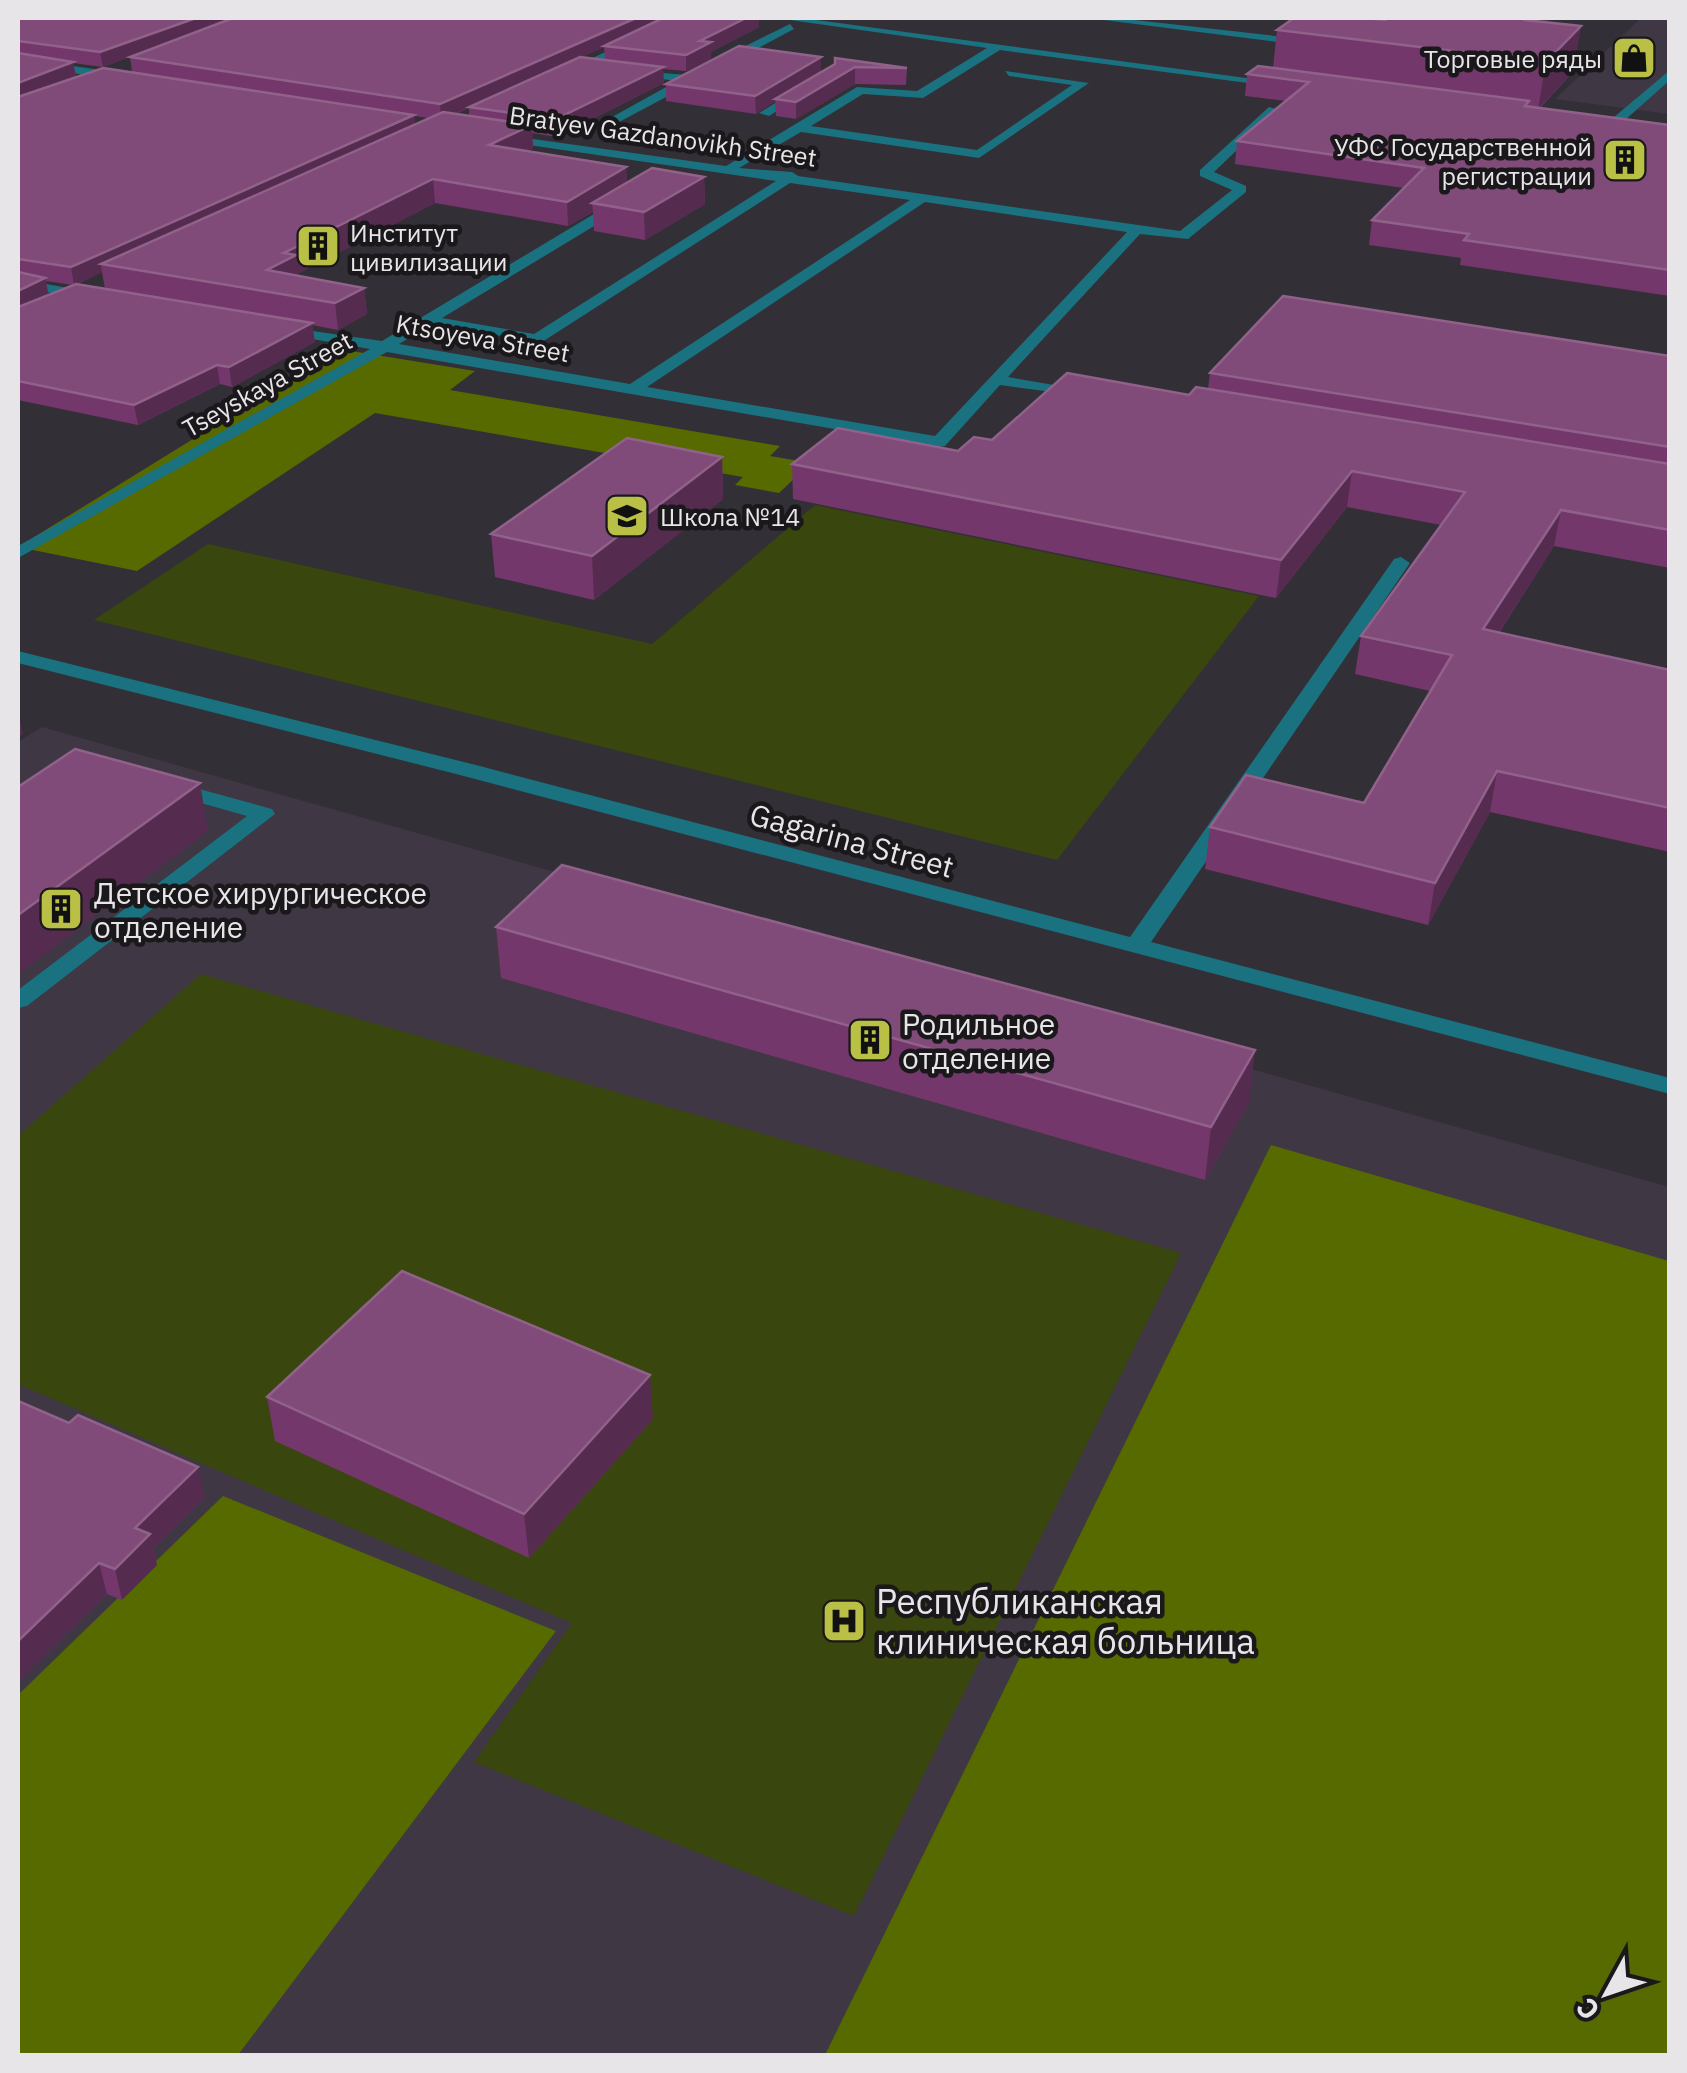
<svg xmlns="http://www.w3.org/2000/svg" width="1687" height="2073" font-family="'IBM Plex Sans',sans-serif">
<style>
.built{fill:#3f3743}
.green{fill:#39460d}
.forest{fill:#566a00}
.lines{fill:none;stroke-linecap:round;stroke-linejoin:round}
.minor{fill:#1a717f;fill-rule:evenodd}
.wall{fill:#74376b;fill-rule:evenodd}
.shaded-wall{fill:#552c50}
.building{fill:#804a79;stroke:#90628a;stroke-width:2.5}
.labels{text-anchor:middle;dominant-baseline:central;stroke-width:9;stroke-linejoin:round;paint-order:stroke}
.far-poi-label{font-size:25px;fill:#e8e5e9;stroke:#1a181b;text-anchor:end}
.far-street-label{font-size:25px;fill:#e8e5e9;stroke:#1a181b}
.street-label{font-size:30px;fill:#e8e5e9;stroke:#1a181b}
.poi-label{font-size:30px;fill:#e8e5e9;stroke:#1a181b;text-anchor:start}
.near-poi-label{font-size:35px;fill:#e8e5e9;stroke:#1a181b;text-anchor:start}
</style>
<rect width="100%" height="100%" fill="#332f36"/>
<g class="built">
<path d="M1641,18H1669V114L1555,99Z"/>
<path d="M42,727L1669,1187V2055L18,2056V742Z"/>
</g>
<g class="green">
<path d="M815,505L1259,596L1057,860L94,620L208,544L652,644Z"/>
<path d="M201,974L1181,1253L854,1916L474,1762L572,1623L18,1384V1136Z"/>
</g>
<g class="forest">
<path d="M339,349L475,371L450,390L780,446L770,456L811,463L779,493L735,485L743,477L375,413L137,571L18,547Z"/>
<path d="M1271,1145L1669,1261V2055H825Z"/>
<path d="M223,1496L556,1631L238,2055L18,2056V1695Z"/>
</g>
<g class="lines">
<g class="minor">
<path d="M677,18H690L571,75L561,73Z"/>
<path d="M776,18H802L1283,83L1277,87L1000,50L923,98L863,94L811,126L977,150L1072,85L1009,76L1005,71L1089,83L979,158L801,132L739,168L792,172L798,176L1180,231L1232,190L1200,176V170L1269,107L1279,110L1214,172L1246,186V192L1188,239L1140,234L1008,377L1089,391V397L1000,385L945,446L939,447L387,352L18,558V546L370,349L283,334L275,329L278,326L382,341L614,202H624V208L442,318L534,334L776,181L502,141L496,137L498,134L726,166L857,87L917,91L987,48ZM790,183L910,200L630,384L399,344L430,325L542,342ZM925,202L1127,232L935,436L647,387Z"/>
<path d="M1088,18H1117L1293,38L1333,34L1357,18H1369L1340,39L1293,44Z"/>
<path d="M790,24L794,29L604,130L594,127L677,81L631,75L627,70L687,75Z"/>
<path d="M18,58L121,73L127,77L121,81L18,64Z"/>
<path d="M1670,70V80L1615,129H1607V123Z"/>
<path d="M799,88L809,91L769,116L759,113Z"/>
<path d="M18,279L91,292L98,296L91,300L18,287Z"/>
<path d="M1401,557L1410,563L1151,942L1670,1078V1094L460,775L18,663V651L476,765L1130,937L1394,559Z"/>
<path d="M170,781L272,809L275,814L27,1006L18,1008V990L247,816L162,792L159,787Z"/>
</g>
</g>
<g class="wall">
<path d="M18,18H759V27L711,52V59L686,71L663,69L664,83L557,137L532,133L533,148L527,151L626,167L627,183L704,177L705,204L645,240L594,231L593,212L568,226L435,203L299,273V276L364,288L367,314L338,330L312,325L315,342L232,387L220,384L138,425L18,400ZM604,47L605,60L581,57ZM140,53L130,57L132,72L76,77L73,63L103,67ZM469,108V116L456,114ZM414,116L429,118L415,124ZM102,272L105,289L77,284ZM46,281L73,285L48,295Z"/>
<path d="M1385,20L1547,22L1574,71L1540,108L1670,125V296L1460,265L1461,258L1369,245L1372,220L1404,188L1235,164L1237,141L1286,101L1245,96L1247,74L1273,68L1277,30Z"/>
<path d="M821,57V72L835,64L907,68L906,85L855,84L796,119L776,116L775,101L756,114L666,101V84Z"/>
<path d="M1670,356V568L1554,546L1499,633L1670,670V852L1490,812L1428,925L1205,869L1210,827L1364,803L1430,691L1355,674L1361,636L1441,525L1347,507L1276,598L793,499L792,464L958,451L992,440L1208,389L1210,373Z"/>
<path d="M722,457L723,499L594,600L495,577L491,534Z"/>
<path d="M496,927L1249,1102L1205,1180L501,978Z"/>
<path d="M267,1397L653,1419L529,1558L275,1441Z"/>
<path d="M18,1401L205,1497L153,1548L157,1565L122,1600L107,1594L18,1681Z"/>
</g>
<g class="shaded-wall">
<path d="M196,18H237L103,67L100,52Z"/>
<path d="M636,18H669L441,120L440,104Z"/>
<path d="M746,18H759V27L711,52V59L686,71V55L700,41Z"/>
<path d="M1527,18H1550L1522,59Z"/>
<path d="M1581,26L1574,71L1538,109L1546,62Z"/>
<path d="M821,57V73L775,99L776,101L756,114L755,96Z"/>
<path d="M73,62L76,77L18,99V83Z"/>
<path d="M663,67L664,83L557,137L556,119Z"/>
<path d="M855,67V84L796,119V102Z"/>
<path d="M414,115L416,131L101,264L102,272L74,285L71,267Z"/>
<path d="M532,125L533,148L491,169L489,145Z"/>
<path d="M626,167L628,191L592,203L593,212L568,226L567,202Z"/>
<path d="M704,177L705,204L645,240L644,212Z"/>
<path d="M433,179L435,203L299,273L300,281L267,270L284,253Z"/>
<path d="M45,278L49,297L18,311V291Z"/>
<path d="M364,288L367,314L338,330L335,303Z"/>
<path d="M312,323L315,342L232,387L229,367Z"/>
<path d="M217,365L220,384L138,425L134,405Z"/>
<path d="M722,457L723,499L594,600L592,556Z"/>
<path d="M1352,471L1347,507L1276,598L1281,560Z"/>
<path d="M1561,510L1554,546L1476,668L1483,629Z"/>
<path d="M20,721L23,734L18,737V722Z"/>
<path d="M1497,771L1490,812L1428,925L1435,883Z"/>
<path d="M200,783L208,831L18,974V915Z"/>
<path d="M1255,1050L1249,1102L1205,1180L1211,1127Z"/>
<path d="M650,1375L653,1419L529,1558L524,1514Z"/>
<path d="M198,1467L205,1497L153,1548L157,1565L122,1600L115,1569L135,1528Z"/>
<path d="M99,1563L107,1594L18,1681V1641Z"/>
</g>
<g class="building">
<path d="M18,18H196L100,52L18,41Z"/>
<path d="M233,18H636L440,104L130,57Z"/>
<path d="M663,18H746L700,41L711,42L686,55L604,46Z"/>
<path d="M1294,18H1363L1385,20L1389,18H1527L1525,20L1581,26L1546,62L1277,30Z"/>
<path d="M739,46L821,57L755,96L666,84Z"/>
<path d="M18,53L73,62L18,83Z"/>
<path d="M580,57L663,67L556,119L469,107Z"/>
<path d="M835,58L907,68L855,67L796,102L775,99L835,64Z"/>
<path d="M1258,66L1529,101L1525,106L1670,125V270L1464,240L1469,234L1372,220L1424,168L1237,141L1309,82L1247,74Z"/>
<path d="M103,68L414,115L71,267L18,259V97Z"/>
<path d="M443,112L532,125L489,145L626,167L567,202L433,179L284,253L296,255L267,270L364,288L335,303L101,264Z"/>
<path d="M652,168L704,177L644,212L592,203Z"/>
<path d="M18,272L45,278L18,291Z"/>
<path d="M76,284L312,323L229,367L217,365L134,405L18,381V307Z"/>
<path d="M1283,296L1670,356V447L1210,373Z"/>
<path d="M1067,373L1189,395L1196,387L1670,464V530L1561,510L1483,629L1670,670V808L1497,771L1435,883L1210,827L1246,775L1364,803L1452,655L1361,636L1465,492L1352,471L1281,560L792,464L838,428L958,451L974,437L992,440Z"/>
<path d="M627,438L722,457L592,556L491,534Z"/>
<path d="M75,749L200,783L18,915V787Z"/>
<path d="M562,865L1255,1050L1211,1127L496,927Z"/>
<path d="M402,1271L650,1375L524,1514L267,1397Z"/>
<path d="M18,1401L69,1423L78,1415L198,1467L135,1528L150,1534L115,1569L99,1563L18,1641Z"/>
</g>
<defs>
<symbol id="shop-square" viewBox="-11 -11 22 22"><rect x="-9" y="-9" width="18" height="18" rx="4" fill="#bac045" stroke="#1a181b"/><path d="M-5-2.5h2.3a2.7 3.5 0 0 1 5.4 0H5L5.5 6h-11ZM-1.5-2.5h3a1.5 2.3 0 0 0-3 0Z" fill="#111"/></symbol>
<symbol id="building-square" viewBox="-11 -11 22 22"><rect x="-9" y="-9" width="18" height="18" rx="4" fill="#bac045" stroke="#1a181b"/><path d="M-4-6H4V6H1V3H-1V6H-4ZM-2.5-4.3h1.7v1.8h-1.7ZM.8-4.3h1.7v1.8H.8ZM-2.5-1h1.7V.8h-1.7ZM.8-1h1.7V.8H.8Z" fill="#111"/></symbol>
<symbol id="school-square" viewBox="-11 -11 22 22"><rect x="-9" y="-9" width="18" height="18" rx="4" fill="#bac045" stroke="#1a181b"/><path d="M0-5L7-2L0 1L-7-2ZM-4 1L0 2.5L4 1V4Q0 6-4 4Z" fill="#111"/></symbol>
<symbol id="hospital-square" viewBox="-11 -11 22 22"><rect x="-9" y="-9" width="18" height="18" rx="4" fill="#bac045" stroke="#1a181b"/><path d="M-5-5h3v3.5h4V-5h3V5h-3V1.5h-4V5h-3Z" fill="#111"/></symbol>
</defs>
<g fill-rule="evenodd">
<use href="#shop-square" x="1609" y="33" width="50" height="50"/>
<use href="#building-square" x="1600" y="135" width="50" height="50"/>
<use href="#building-square" x="293" y="221" width="50" height="50"/>
<use href="#school-square" x="602" y="491" width="50" height="50"/>
<use href="#building-square" x="36" y="884" width="50" height="50"/>
<use href="#building-square" x="845" y="1015" width="50" height="50"/>
<use href="#hospital-square" x="819" y="1596" width="50" height="50"/>
</g>
<g class="labels">
<g class="far-poi-label">
<text x="1602" y="58">Торговые ряды</text>
<text x="1592" y="146">УФС Государственной<tspan x="1592" dy="29">регистрации</tspan></text>
<text x="350" y="232" text-anchor="start">Институт<tspan x="350" dy="29">цивилизации</tspan></text>
<text x="660" y="516" text-anchor="start">Школа №14</text>
</g>
<g class="far-street-label">
<text transform="translate(663 136) rotate(8)">Bratyev Gazdanovikh Street</text>
<text transform="translate(483 338) rotate(10)">Ktsoyeva Street</text>
<text transform="translate(267 384) rotate(-29)">Tseyskaya Street</text>
</g>
<g class="street-label">
<text transform="translate(852 840) rotate(15)">Gagarina Street</text>
</g>
<g class="poi-label">
<text x="94" y="892">Детское хирургическое<tspan x="94" dy="34">отделение</tspan></text>
<text x="902" y="1023">Родильное<tspan x="902" dy="34">отделение</tspan></text>
</g>
<g class="near-poi-label">
<text x="876" y="1601">Республиканская<tspan x="876" dy="40">клиническая больница</tspan></text>
</g>
</g>
<rect width="1687" height="2073" fill="none" stroke="#e8e5e9" stroke-width="40"/>
<g transform="translate(1607 1993) rotate(230)" stroke="#1a181b" stroke-width="8" paint-order="stroke">
<path d="M0-8L18 38L0 25L-18 38Z" fill="#e8e5e9"/>
<text y="-15" font-size="28" font-weight="bold" text-anchor="middle" fill="#e8e5e9">С</text>
</g>
</svg>
